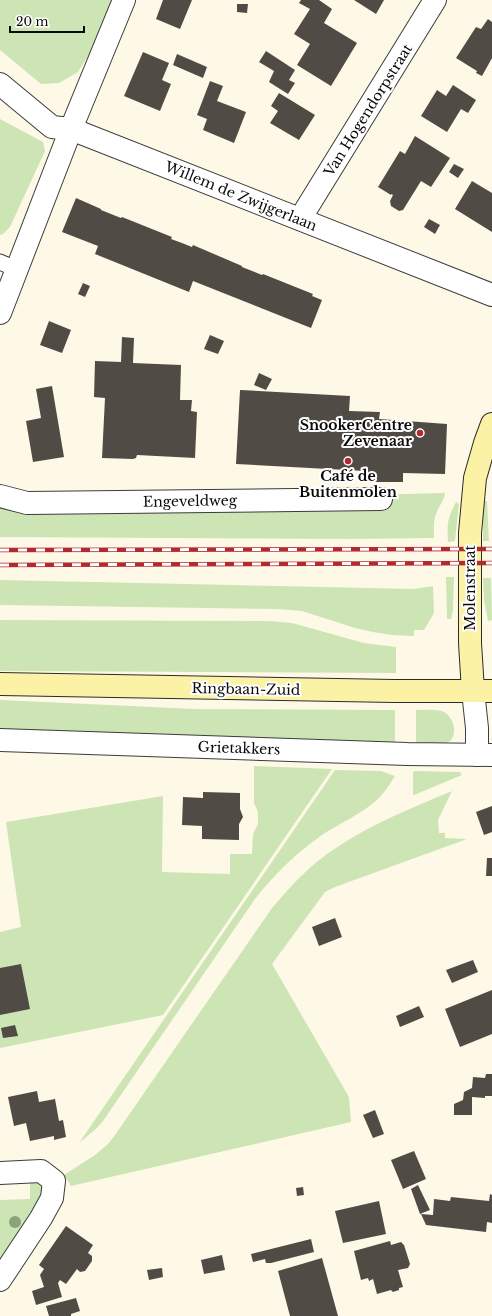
<svg xmlns="http://www.w3.org/2000/svg" width="492" height="1316" font-family="'Libre Baskerville',serif">
<style>
.green{fill:#cde5b4}
.building{fill:#514b46}
.lines{fill:none;stroke-linecap:round;stroke-linejoin:round}
.lane-casing{stroke:#3c3c3c;stroke-width:17}
.street-casing{stroke:#3c3c3c;stroke-width:24}
.secondary-casing{stroke:#2b2b2b;stroke-width:24}
.lane{stroke:#fff;stroke-width:15}
.street{stroke:#fff;stroke-width:22}
.secondary{stroke:#fbf2a5;stroke-width:22}
.rail-casing{stroke:#b12a30;stroke-width:4.5}
.rail{stroke:#fff;stroke-width:3;stroke-dasharray:9;stroke-linecap:butt}
.tree{fill:#8aa378}
.poi-dot{fill:#b12a30;stroke:#fff;stroke-width:1.5}
.labels{text-anchor:middle;dominant-baseline:central;stroke-width:4;stroke-linejoin:round;paint-order:stroke}
.street-label{font-size:14px;fill:#090909;stroke:#fff}
.poi-label{font-size:14px;font-weight:bold;fill:#090909;stroke:#fff;text-anchor:end}
</style>
<rect width="100%" height="100%" fill="#fef9e7"/>
<g class="green">
<path d="M0,0H115L90,53L78,72L59,83L41,84L0,50Z"/>
<path d="M0,119L43,142L45,151L10,227L3,234L0,235Z"/>
<path d="M445,493C444,501 439,506 436,514C433,522 434,530 434,538L353,539L0,537V504Z"/>
<path d="M483,501H487L489,541H483Z"/>
<path d="M456,502L459,504L455,541L448,542C447,524 447,519 456,502Z"/>
<path d="M446,577H454L453,610L451,619H447Z"/>
<path d="M483,578H491L492,620L488,621L484,600Z"/>
<path d="M0,580L414,589L433,586L434,613L424,630H414V636L392,635L373,632L355,628L302,611L277,609L0,605Z"/>
<path d="M0,620L270,621L292,623L364,643L396,647V673L0,671Z"/>
<path d="M0,700L196,709L395,710V745L0,731Z"/>
<path d="M416,710C423,710 438,709 444,712C455,718 460,740 444,744C437,747 424,746 416,746Z"/>
<path d="M254,766L332,769L163,1015L0,1048V932L21,927L6,822L163,796L162,872L230,874V854H252L253,834L258,824V812L254,803Z"/>
<path d="M335,770L381,771L395,776C390,784 385,792 378,799C362,814 340,823 322,835C296,853 274,875 255,899L103,1121L97,1128L79,1143Z"/>
<path d="M415,771L460,772L462,775L414,795L413,794V772Z"/>
<path d="M452,791L438,820L439,833H445V838L467,839L335,887L325,892L272,964L349,1097L351,1122L71,1186L64,1175L95,1155L108,1144L115,1135L272,908C285,893 297,879 312,866C352,832 404,811 452,791Z"/>
<path d="M30,1181C37,1181 42,1184 45,1192L16,1241L0,1260V1200L30,1199Z"/>
</g>
<g class="building">
<path d="M163,0H192L180,29L156,19Z"/>
<path d="M301,0H319L332,9L324,23L357,43L331,86L297,65L310,44L294,34L310,9L299,3Z"/>
<path d="M354,0H384L376,14Z"/>
<path d="M237,4H248L247,13L237,12Z"/>
<path d="M488,19L492,22V58L482,76L476,73L477,71L456,58L476,27L481,29Z"/>
<path d="M266,51L295,70L289,80L295,83L288,94L269,82L274,71L259,62Z"/>
<path d="M143,52L169,63L162,80L171,84L160,111L124,96Z"/>
<path d="M177,54L207,67L203,78L173,65Z"/>
<path d="M210,81L223,86L217,101L246,112L234,143L203,130L207,119L197,115Z"/>
<path d="M453,85L476,100L468,113L461,109L447,132L421,116L437,90L446,96Z"/>
<path d="M279,93L315,115L299,140L270,123L278,111L271,106Z"/>
<path d="M415,136L450,158L431,187L421,181L403,210L399,211L391,206L390,201L393,195L391,194V195L378,187L400,151L405,154Z"/>
<path d="M454,164L464,169L458,178L449,172Z"/>
<path d="M472,181L492,193V232L455,209Z"/>
<path d="M76,198L101,209V210L121,218L122,217L172,237L171,239L182,243L192,247L193,245L242,266V267L262,275L263,274L313,294L312,296L322,300L311,328L193,281L189,292L95,254L98,246L62,232Z"/>
<path d="M429,219L440,225L435,234L424,227Z"/>
<path d="M83,283L90,286L85,297L78,294Z"/>
<path d="M49,321L71,330L62,353L40,345Z"/>
<path d="M210,335L224,341L218,354L204,349Z"/>
<path d="M122,337L134,338L133,363L181,365L180,400H192L191,411L197,412L195,458L137,455L136,458L133,459L102,458L105,398L94,397L95,361L121,362Z"/>
<path d="M259,373L272,379L266,390L254,385Z"/>
<path d="M52,386L64,457L33,462L26,421L41,418L36,389Z"/>
<path d="M240,390L350,396L349,411L380,412L379,419L447,424L445,474L403,473V482H365V471L236,464Z"/>
<path d="M203,792L240,793V809L243,817L239,824V840L202,839V826L182,825L183,797L203,798Z"/>
<path d="M492,806V832L484,835L476,812Z"/>
<path d="M487,858H492V876H486Z"/>
<path d="M335,918L342,937L319,946L312,927Z"/>
<path d="M473,960L478,972L452,983L446,970Z"/>
<path d="M21,964L30,1009L0,1015V968Z"/>
<path d="M492,990V1034L460,1047L445,1009Z"/>
<path d="M419,1006L424,1017L400,1027L396,1016Z"/>
<path d="M15,1025L18,1036L3,1038L1,1028Z"/>
<path d="M486,1074H492V1096H485V1098L472,1097V1115H454V1104L463,1100L464,1092L472,1088L473,1077L485,1078Z"/>
<path d="M37,1091L39,1102L55,1099L59,1121L63,1120L66,1137L54,1140V1136L30,1141L26,1123L14,1126L8,1097Z"/>
<path d="M375,1110L384,1134L373,1138L363,1115Z"/>
<path d="M414,1151L426,1179L403,1189L391,1160Z"/>
<path d="M418,1185L430,1210L420,1214L411,1189Z"/>
<path d="M303,1187L304,1195L297,1196L296,1188Z"/>
<path d="M490,1194L492,1195V1223L487,1222L486,1232L426,1225L421,1214L433,1215L434,1199L450,1201L451,1197L489,1201Z"/>
<path d="M379,1201L386,1234L343,1243L335,1211Z"/>
<path d="M66,1226L93,1245L88,1253L92,1256V1261L85,1271L80,1272L77,1269L66,1284L60,1280L58,1283L62,1297L36,1305L32,1291L44,1287L40,1275L44,1269L39,1265Z"/>
<path d="M311,1239L314,1252L271,1263H266L265,1259L253,1262L251,1254Z"/>
<path d="M390,1241L391,1245L401,1242L404,1245L410,1264L408,1268L398,1270L403,1287L399,1288V1290L393,1292L391,1290L377,1294L373,1279L369,1281L368,1278L361,1280L354,1251Z"/>
<path d="M222,1255L225,1270L204,1274L201,1260Z"/>
<path d="M322,1258L338,1316H290L278,1271Z"/>
<path d="M162,1268L163,1277L149,1280L147,1270Z"/>
<path d="M76,1298L80,1311L71,1314V1316H49L46,1306Z"/>
</g>
<g class="lines">
<defs>
<path id="lane" d="M0,262L16,269"/>
<g id="street">
<path d="M0,84L52,127L71,129L492,295"/>
<path d="M300,219L435,0"/>
<path d="M0,313L71,129L124,0"/>
<path d="M0,496L27,503L381,499"/>
<path d="M473,691L477,728V755"/>
<path d="M0,740L407,754L492,755"/>
<path d="M0,1173L41,1171L54,1181L52,1198L41,1218L0,1280"/>
</g>
<g id="secondary">
<path d="M0,684L394,691H492"/>
<path d="M473,691L470,643V533L475,478L485,443L492,424"/>
</g>
</defs>
<use href="#lane" class="lane-casing"/>
<use href="#street" class="street-casing"/>
<use href="#secondary" class="secondary-casing"/>
<use href="#lane" class="lane"/>
<use href="#street" class="street"/>
<use href="#secondary" class="secondary"/>
<defs>
<g id="rail">
<path d="M0,550L492,549"/>
<path d="M0,565L492,563"/>
</g>
</defs>
<use href="#rail" class="rail-casing"/>
<use href="#rail" class="rail"/>
</g>
<circle class="tree" cx="15" cy="1222" r="6"/>
<g class="poi-dot">
<circle cx="420" cy="433" r="4"/>
<circle cx="348" cy="461" r="4"/>
</g>
<g class="labels">
<g class="street-label">
<text transform="translate(368 110) rotate(-58)">Van Hogendorpstraat</text>
<text transform="translate(241 196) rotate(22)">Willem de Zwijgerlaan</text>
<text transform="translate(190 501) rotate(-1)">Engeveldweg</text>
<text transform="translate(470 588) rotate(-90)">Molenstraat</text>
<text transform="translate(246 689) rotate(1)">Ringbaan-Zuid</text>
<text transform="translate(239 748) rotate(2)">Grietakkers</text>
</g>
<g class="poi-label">
<text x="412" y="425">SnookerCentre<tspan x="412" dy="16">Zevenaar</tspan></text>
<text x="348" y="476" text-anchor="middle">Café de<tspan x="348" dy="16">Buitenmolen</tspan></text>
</g>
</g>
<path d="M10 26v6h74v-6" fill="none" stroke="#090909" stroke-width="2"/>
<text x="16" y="26" font-size="12" fill="#090909" stroke="#ffffff" stroke-width="3" paint-order="stroke">20 m</text>
</svg>
